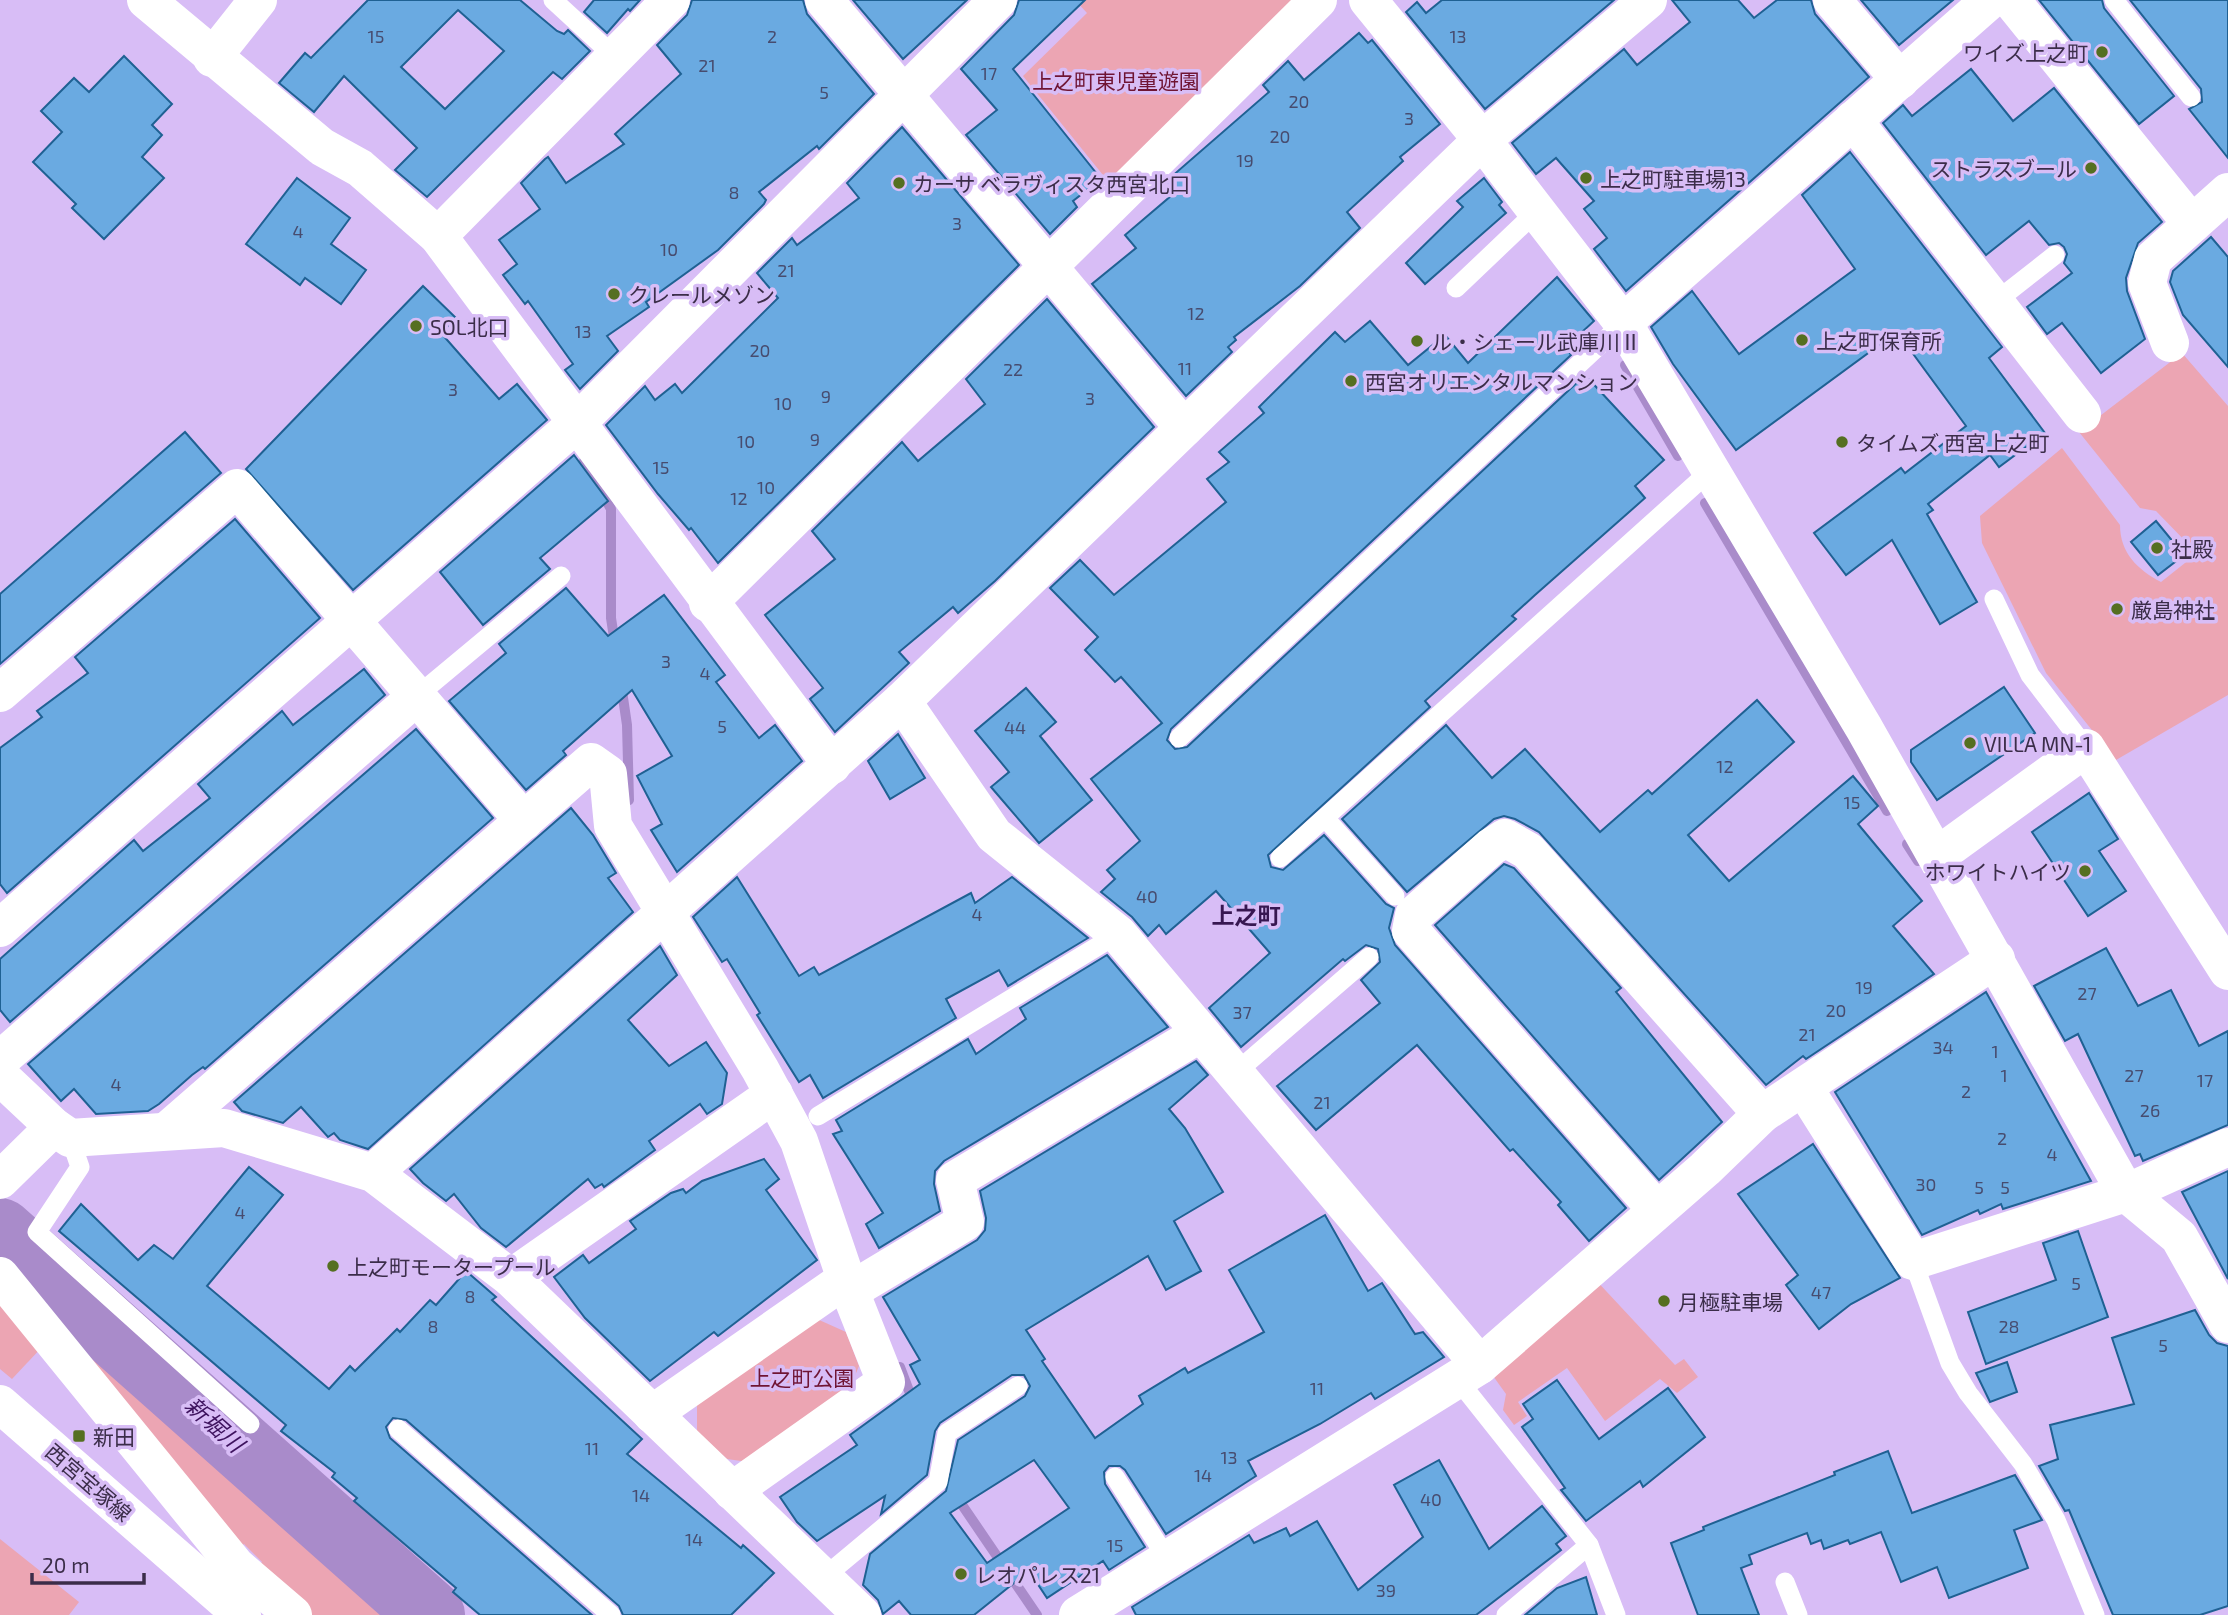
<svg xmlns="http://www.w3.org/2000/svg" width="2228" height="1615" font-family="'Exo 2','Noto Sans JP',sans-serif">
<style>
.green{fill:#eca5b3}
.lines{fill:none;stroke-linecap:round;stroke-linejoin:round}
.stream{stroke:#a98bca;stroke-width:10}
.river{stroke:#a98bca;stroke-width:68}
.building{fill:#6aaae1;stroke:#1f6193;stroke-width:2;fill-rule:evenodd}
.lane{stroke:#fff;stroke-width:19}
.street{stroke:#fff;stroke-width:38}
.secondary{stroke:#fff;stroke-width:38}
.poi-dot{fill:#556f21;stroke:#d8bdf6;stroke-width:2.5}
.labels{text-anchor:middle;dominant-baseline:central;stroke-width:7;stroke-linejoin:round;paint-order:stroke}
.number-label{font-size:18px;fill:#474c6f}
.poi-label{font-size:21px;fill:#3b2d49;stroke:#d8bdf6;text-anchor:start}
.park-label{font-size:21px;fill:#6f1433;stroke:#d8bdf6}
.street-label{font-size:21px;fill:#3b2d49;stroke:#d8bdf6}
.neighbourhood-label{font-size:23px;font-weight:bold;fill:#371751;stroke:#d8bdf6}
.water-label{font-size:23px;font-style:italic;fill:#3e135e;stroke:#d8bdf6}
</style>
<rect width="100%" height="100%" fill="#d8bdf6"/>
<g class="green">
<path d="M1075,0H1298L1111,185L1023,76L1087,13Z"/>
<path d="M2182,353L2228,406V695L2116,760L2046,673L1982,543L1980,516L2062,448L2120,525C2120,553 2138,570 2161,582L2190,559V546L2156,511L2140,508L2079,432Z"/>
<path d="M1593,1277L1675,1365L1684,1359L1698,1377L1677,1393L1660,1379L1605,1421L1567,1368L1518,1402L1527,1416L1514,1425L1503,1410L1506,1394L1488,1369Z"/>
<path d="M0,1294L43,1346L12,1379L0,1369Z"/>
<path d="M817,1319L846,1332L859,1366L849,1390L748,1462L727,1459L697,1433V1405Z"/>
<path d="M89,1336L306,1533L405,1615H304L253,1571L262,1562L244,1544L234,1553L79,1349Z"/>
<path d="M0,1539L79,1602L69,1615H0Z"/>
</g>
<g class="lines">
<g class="stream">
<path d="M1625,365L1678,456"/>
<path d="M584,461L611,509V618L615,644"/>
<path d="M1705,503L1887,811"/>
<path d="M621,684L627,725L629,800"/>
<path d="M1907,844L1918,861"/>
<path d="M900,1367L914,1404"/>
<path d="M956,1496L1037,1615"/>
</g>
<path class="river" d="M0,1232L431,1615"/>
</g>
<g class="building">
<path d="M368,0H520L557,31L564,34L568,30L590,51L562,79L553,72L427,197L395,170L417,148L344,76L314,112L279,83L305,53L311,58ZM458,10L504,51L445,109L401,67Z"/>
<path d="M594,0H640L630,11L628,9L607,33L584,12Z"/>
<path d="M692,0H803L807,14L874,94L819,149L817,146L759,192L766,200L764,204L718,250L646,302L649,307L607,336L618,351L580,389L565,370L573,364L528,301L525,304L503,275L517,264L499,240L540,209L521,183L545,159L548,157L566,183L624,144L615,134L681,74L657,45L687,15Z"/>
<path d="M853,0H967L903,59Z"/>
<path d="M1019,0H1085L1013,69L1101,179L1073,201L1077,207L1050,234L966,135L997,110L961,69L1014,15Z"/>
<path d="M1442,0H1614L1485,109L1406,12L1417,2L1426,13Z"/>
<path d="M1672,0H1738L1754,18L1777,0H1811L1815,14L1869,77L1626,291L1594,249L1607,238L1584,209L1594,201L1556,158L1536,174L1512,143L1624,49L1637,65L1690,22Z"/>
<path d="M1861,0H1953L1899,45Z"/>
<path d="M2039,0H2102L2104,8L2174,96L2139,124Z"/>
<path d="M2130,0H2228V158L2189,109L2202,102L2201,89Z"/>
<path d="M1359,33L1368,43L1372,40L1440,124L1400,157L1403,161L1347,212L1360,228L1300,286L1234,337L1236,340L1228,347L1232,352L1186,396L1092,284L1136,248L1125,235L1172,195L1163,184L1269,92L1263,85L1288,61L1304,80Z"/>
<path d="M124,56L172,104L152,125L162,135L142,157L164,178L104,239L72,208L76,204L33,162L62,132L41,111L74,78L89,92Z"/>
<path d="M1971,69L2013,121L2054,88L2162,222L2138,243L2126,278L2127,291L2145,339L2101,373L2062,323L2047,334L2027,307L2072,273L2064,263L2067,254L2064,247L2059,243L2049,245L2029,221L1986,255L1883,123L1903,105L1912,116Z"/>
<path d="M902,127L1019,265L718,563L691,528L689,530L658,494L606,425L645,386L655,400L675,384L682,393L778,298L757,273L792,238L797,245L859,198L847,183Z"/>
<path d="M1850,152L2002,347L1989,358L2045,433L1999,467L1990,455L1928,504L1933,510L1927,514L1977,602L1940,624L1892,540L1846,575L1814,533L1901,468L1905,473L1966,426L1897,332L1736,450L1673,364L1651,327L1692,291L1739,354L1855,269L1802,195Z"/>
<path d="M297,178L350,218L331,244L366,270L341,304L305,278L300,285L246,244Z"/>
<path d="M1484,178L1502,202L1499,205L1506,213L1425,284L1406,263L1463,207L1457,201Z"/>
<path d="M2211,237L2228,257V367L2183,315L2170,282L2173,271Z"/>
<path d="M1557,277L1594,321L1566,347L1571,355L1171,729L1167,740L1175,749L1187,747L1585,375L1664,460L1635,486L1645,498L1535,595L1512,616L1516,619L1425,701L1430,707L1268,855L1271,867L1283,870L1324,835L1386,904L1394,908L1389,928L1395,945L1626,1208L1589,1241L1558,1205L1561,1202L1513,1149L1510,1151L1417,1045L1316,1130L1277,1086L1380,1003L1361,980L1380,962L1378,949L1366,945L1345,961L1343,959L1241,1047L1209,1008L1270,953L1216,891L1166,934L1159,925L1148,936L1132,917L1101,892L1115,879L1107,870L1140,841L1091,779L1162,723L1121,677L1115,682L1085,650L1098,637L1050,588L1080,560L1114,595L1226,502L1207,479L1229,462L1219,452L1264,413L1259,407L1335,332L1345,342L1370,321L1408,365L1445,335L1468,363Z"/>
<path d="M423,286L456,318L441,333L499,399L517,384L547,420L353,590L246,469Z"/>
<path d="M1047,299L1154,427L995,581L958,613L953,607L899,652L909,663L835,732L810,699L823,688L765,615L835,559L812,531L902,442L918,461L985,404L966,379Z"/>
<path d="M185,432L221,473L0,664V594Z"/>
<path d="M574,455L608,501L540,558L550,569L483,625L440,572Z"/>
<path d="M235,519L320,618L7,893L0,884V748L42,717L37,711L88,673L75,657Z"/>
<path d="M2156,521L2184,555L2158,575L2131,542Z"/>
<path d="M566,588L608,636L664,595L725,675L716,682L759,738L775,725L802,761L677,872L651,830L662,824L637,776L672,756L632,690L563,751L566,755L526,790L449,701L506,653L499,644Z"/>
<path d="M364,669L385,695L10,1022L0,1010V959L134,840L143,851L210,798L198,784L282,711L293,725Z"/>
<path d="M2004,687L2035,733L1937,800L1911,762V750Z"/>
<path d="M1026,688L1056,722L1040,736L1092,800L1039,843L991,787L1009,772L975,731Z"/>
<path d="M1757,700L1794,742L1688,835L1729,881L1853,776L1878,806L1858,824L1922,901L1893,926L1934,974L1806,1059L1803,1056L1766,1085L1539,832L1515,819L1504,816L1494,819L1407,892L1342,819L1446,725L1492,778L1525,749L1600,832L1648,790L1652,794Z"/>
<path d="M416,729L493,818L205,1069L203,1067L192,1075L159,1104L148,1111L96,1114L74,1089L61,1101L28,1064Z"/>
<path d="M898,734L925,778L890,799L868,761Z"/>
<path d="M2089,793L2118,839L2099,851L2126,891L2088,916L2032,832Z"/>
<path d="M571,808L593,835L616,873L608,878L633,912L368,1149L340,1140L334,1133L328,1137L301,1107L283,1123L242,1111L234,1102Z"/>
<path d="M1504,864L1514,868L1621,988L1616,992L1722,1122L1659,1180L1435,925Z"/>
<path d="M737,877L799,976L814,967L819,975L971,893L975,903L1012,877L1088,938L1008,986L999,970L946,999L956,1018L823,1098L810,1075L799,1082L757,1015L760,1013L727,959L722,962L693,917Z"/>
<path d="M660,946L677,975L628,1020L669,1066L706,1042L727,1073L722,1104L707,1114L700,1104L649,1141L655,1150L604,1187L602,1184L595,1188L588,1179L506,1247L481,1228L454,1194L446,1201L423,1183L410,1169Z"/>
<path d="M2106,948L2138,1006L2171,990L2199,1046L2228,1031V1125L2143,1161L2140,1154L2135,1156L2078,1034L2065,1041L2034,986Z"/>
<path d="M1107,955L1168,1027L944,1161L935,1171L934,1184L940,1211L879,1248L866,1224L883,1213L833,1134L842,1131L836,1120L968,1039L976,1054L1026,1019L1020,1008Z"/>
<path d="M1986,992L2091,1181L2003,1209L2001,1204L1980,1214L1978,1210L1922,1235L1835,1092Z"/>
<path d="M1196,1061L1208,1075L1169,1109L1185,1128L1223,1192L1174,1221L1201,1271L1166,1290L1148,1256L1026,1330L1045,1359L1042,1361L1095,1438L1143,1404L1139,1396L1185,1368L1188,1373L1264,1332L1229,1270L1325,1215L1368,1291L1382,1283L1415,1334L1423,1332L1444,1357L1375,1399L1371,1393L1320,1424L1248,1461L1256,1476L1166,1534L1125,1470L1120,1466H1109L1104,1472L1105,1484L1145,1547L1109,1570L1103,1561L1047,1598L1029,1571L974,1615H911L899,1601L883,1614L878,1600L863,1585L870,1554L946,1491L958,1440L1025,1396L1030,1386L1024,1375H1012L940,1423L935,1431L927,1475L881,1514L885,1496L817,1541L797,1522L780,1497L857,1445L850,1435L920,1384L910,1365L920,1360L883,1297L977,1240L985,1230L986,1218L980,1191ZM1034,1460L1069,1508L987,1563L950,1513Z"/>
<path d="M1813,1144L1900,1278L1851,1304L1819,1329L1786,1285L1798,1275L1738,1194Z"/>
<path d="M764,1159L779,1179L766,1190L817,1260L718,1336L714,1332L650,1381L585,1318L554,1277L583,1255L589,1263L636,1229L630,1221L671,1193L683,1189L686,1193L702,1181Z"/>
<path d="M249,1167L283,1195L207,1286L329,1389L350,1366L355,1371L397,1329L400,1332L430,1300L436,1305L466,1271L496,1297L492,1300L642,1439L627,1454L741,1548L743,1545L774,1573L731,1615H623L619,1606L406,1420L393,1418L386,1427L390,1438L592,1615H480L453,1592L456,1588L354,1501L357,1498L332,1477L335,1473L281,1431L286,1425L59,1231L81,1204L138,1260L154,1245L173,1259Z"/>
<path d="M2228,1171V1279L2182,1192Z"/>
<path d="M2078,1231L2108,1317L1986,1364L1968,1312L2056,1280L2043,1243Z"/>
<path d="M2195,1310L2209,1335L2217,1343L2228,1346V1606L2200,1615H2113L2069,1510L2065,1511L2039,1466L2058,1459L2050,1425L2134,1404L2112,1338Z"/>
<path d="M2007,1362L2017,1392L1990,1402L1976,1373Z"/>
<path d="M1557,1380L1599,1439L1668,1388L1705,1437L1643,1487L1640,1481L1586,1521L1561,1490L1565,1488L1522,1427L1533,1419L1523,1404Z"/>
<path d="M1888,1451L1912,1513L2015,1475L2042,1520L2014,1530L2028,1568L1949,1598L1937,1567L1901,1582L1881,1532L1850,1544L1848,1540L1824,1549L1821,1540L1811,1544L1807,1533L1749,1555L1752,1564L1741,1568L1759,1615H1698L1671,1543L1704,1530L1703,1527L1835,1475L1834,1472Z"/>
<path d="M1439,1460L1489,1549L1542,1506L1566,1536L1556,1544L1561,1550L1476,1615H1136L1132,1607L1249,1535L1254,1543L1286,1528L1290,1536L1317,1521L1358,1590L1423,1537L1394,1485Z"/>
<path d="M1586,1577L1597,1615H1525L1557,1588Z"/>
</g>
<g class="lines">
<g class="lane">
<path d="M553,0L615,57"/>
<path d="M2114,0L2191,97"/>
<path d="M1456,288L1537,211"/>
<path d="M1995,302L2055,255"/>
<path d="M1994,599L2030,675L2086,748"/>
<path d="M417,696L561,576"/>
<path d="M1179,738L1623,323"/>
<path d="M1325,818L1395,896"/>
<path d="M1280,858L1710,471"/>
<path d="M1234,1074L1369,957"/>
<path d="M818,1116L1118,934"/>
<path d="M70,1138L80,1167L37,1232L250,1424"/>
<path d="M1913,1261L1950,1363L1968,1393L2023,1464L2056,1520L2095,1615"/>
<path d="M1458,1380L1589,1545L1616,1615"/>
<path d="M398,1429L611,1615"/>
<path d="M1115,1477L1168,1560"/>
<path d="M823,1578L938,1482L947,1433L1018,1386"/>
<path d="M1785,1582L1798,1615"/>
<path d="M1506,1615L1589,1545"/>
</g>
<g class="street">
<path d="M146,0L322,147L360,168L438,236L832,765"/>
<path d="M824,0L1184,428"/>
<path d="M1368,0L1482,140L1623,323L1864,728L2126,1193L2179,1237L2228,1324"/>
<path d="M1832,0L1900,80"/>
<path d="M2011,0L2192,224"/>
<path d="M212,58L258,0"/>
<path d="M1853,120L2082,414"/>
<path d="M438,236L671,0"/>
<path d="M1623,323L1990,0"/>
<path d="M2170,343L2147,283L2153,259L2228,192"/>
<path d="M708,603L1318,0"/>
<path d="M0,693L237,488L524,821"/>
<path d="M902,701L994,835L1118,934L1480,1365"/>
<path d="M1937,856L2086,748L2228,971"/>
<path d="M0,928L578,422L998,0"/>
<path d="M0,1060L417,696"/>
<path d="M0,1076L54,1127L70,1138L224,1128L373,1173L511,1278L862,1615"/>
<path d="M1804,1088L1913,1261L2126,1193L2228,1147"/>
<path d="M168,1130L591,762L608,774L613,826L760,1069L799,1141L850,1291L886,1382L732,1491"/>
<path d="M373,1173L902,701L1482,140L1648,0"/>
<path d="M0,1180L54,1127"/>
<path d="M1656,1209L1411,931L1414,915L1491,847L1505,838L1528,851L1762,1114"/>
<path d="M0,1276L236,1566L293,1615"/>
<path d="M511,1278L774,1094"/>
<path d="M850,1291L965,1222L955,1180L1201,1033"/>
<path d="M652,1414L846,1279"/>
<path d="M1078,1615L1480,1365L1705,1169L1762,1114L1996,959"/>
</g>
<path class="secondary" d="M0,1404L242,1615"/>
</g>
<g class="poi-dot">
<circle cx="2102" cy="52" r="7"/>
<circle cx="2091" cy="168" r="7"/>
<circle cx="1586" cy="178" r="7"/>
<circle cx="899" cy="183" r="7"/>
<circle cx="614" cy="294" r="7"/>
<circle cx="416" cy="326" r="7"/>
<circle cx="1802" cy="340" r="7"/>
<circle cx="1417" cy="341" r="7"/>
<circle cx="1351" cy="381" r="7"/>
<circle cx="1842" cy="442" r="7"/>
<circle cx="2157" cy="548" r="7"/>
<circle cx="2117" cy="609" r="7"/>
<circle cx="1970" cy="743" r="7"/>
<circle cx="2085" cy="871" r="7"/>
<circle cx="333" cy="1266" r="7"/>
<circle cx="1664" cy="1301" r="7"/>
<rect x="72" y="1429" width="14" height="14" rx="3.5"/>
<circle cx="961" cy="1574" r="7"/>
</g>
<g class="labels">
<g class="number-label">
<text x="376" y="36">15</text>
<text x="772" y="36">2</text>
<text x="1458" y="36">13</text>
<text x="707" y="65">21</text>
<text x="989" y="73">17</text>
<text x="824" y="92">5</text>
<text x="1299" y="101">20</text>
<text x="1409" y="118">3</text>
<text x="1280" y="136">20</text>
<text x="1245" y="160">19</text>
<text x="734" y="192">8</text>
<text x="957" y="223">3</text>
<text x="298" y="231">4</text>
<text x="669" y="249">10</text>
<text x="786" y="270">21</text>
<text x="1196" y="313">12</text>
<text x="583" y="331">13</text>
<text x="760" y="350">20</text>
<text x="1185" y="368">11</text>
<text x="1013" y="369">22</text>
<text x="453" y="389">3</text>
<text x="826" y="396">9</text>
<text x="1090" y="398">3</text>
<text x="783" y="403">10</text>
<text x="815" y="439">9</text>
<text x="746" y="441">10</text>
<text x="661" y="467">15</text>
<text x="766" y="487">10</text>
<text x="739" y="498">12</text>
<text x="666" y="661">3</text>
<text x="705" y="673">4</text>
<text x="722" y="726">5</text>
<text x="1015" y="727">44</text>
<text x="1725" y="766">12</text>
<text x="1852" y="802">15</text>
<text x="1147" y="896">40</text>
<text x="977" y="914">4</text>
<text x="1864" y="987">19</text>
<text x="2087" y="993">27</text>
<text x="1836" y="1010">20</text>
<text x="1242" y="1012">37</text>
<text x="1807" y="1034">21</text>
<text x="1943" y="1047">34</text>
<text x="1995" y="1051">1</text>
<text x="2004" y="1075">1</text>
<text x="2134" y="1075">27</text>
<text x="2205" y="1080">17</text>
<text x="116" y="1084">4</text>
<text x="1966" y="1091">2</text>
<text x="1322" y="1102">21</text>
<text x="2150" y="1110">26</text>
<text x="2002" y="1138">2</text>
<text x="2052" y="1154">4</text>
<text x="1926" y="1184">30</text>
<text x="1979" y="1187">5</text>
<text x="2005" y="1187">5</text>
<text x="240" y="1212">4</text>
<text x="2076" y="1283">5</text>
<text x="1821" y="1292">47</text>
<text x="470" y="1296">8</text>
<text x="433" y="1326">8</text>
<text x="2009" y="1326">28</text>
<text x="2163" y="1345">5</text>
<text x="1317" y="1388">11</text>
<text x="592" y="1448">11</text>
<text x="1229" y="1457">13</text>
<text x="1203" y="1475">14</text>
<text x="641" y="1495">14</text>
<text x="1431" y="1499">40</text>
<text x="694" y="1539">14</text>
<text x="1115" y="1545">15</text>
<text x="1386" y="1590">39</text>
</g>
<g class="poi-label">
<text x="2088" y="52" text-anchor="end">ワイズ上之町</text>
<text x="2077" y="168" text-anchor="end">ストラスブール</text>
<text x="1600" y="178">上之町駐車場13</text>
<text x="913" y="183">カーサ ベラヴィスタ西宮北口</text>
<text x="628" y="294">クレールメゾン</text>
<text x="430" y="326">SOL北口</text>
<text x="1816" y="340">上之町保育所</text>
<text x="1431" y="341">ル・シェール武庫川Ⅱ</text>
<text x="1365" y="381">西宮オリエンタルマンション</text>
<text x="1856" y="442">タイムズ 西宮上之町</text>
<text x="2171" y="548">社殿</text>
<text x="2131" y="609">厳島神社</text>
<text x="1984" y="743">VILLA MN-1</text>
<text x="2071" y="871" text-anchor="end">ホワイトハイツ</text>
<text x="347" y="1266">上之町モータープール</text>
<text x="1678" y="1301">月極駐車場</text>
<text x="93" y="1436">新田</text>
<text x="975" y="1574">レオパレス21</text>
</g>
<g class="park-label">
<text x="1116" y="80">上之町東児童遊園</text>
<text x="802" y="1377">上之町公園</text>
</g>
<g class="street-label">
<text transform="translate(89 1482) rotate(41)">西宮宝塚線</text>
</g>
<g class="neighbourhood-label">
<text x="1246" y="915">上之町</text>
</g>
<g class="water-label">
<text transform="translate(215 1424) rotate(42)">新堀川</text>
</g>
</g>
<path d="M32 1573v10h112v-10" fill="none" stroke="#3b2d49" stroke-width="3.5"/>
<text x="42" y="1573" font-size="21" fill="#3b2d49" stroke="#d8bdf6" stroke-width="5" paint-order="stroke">20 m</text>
</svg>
